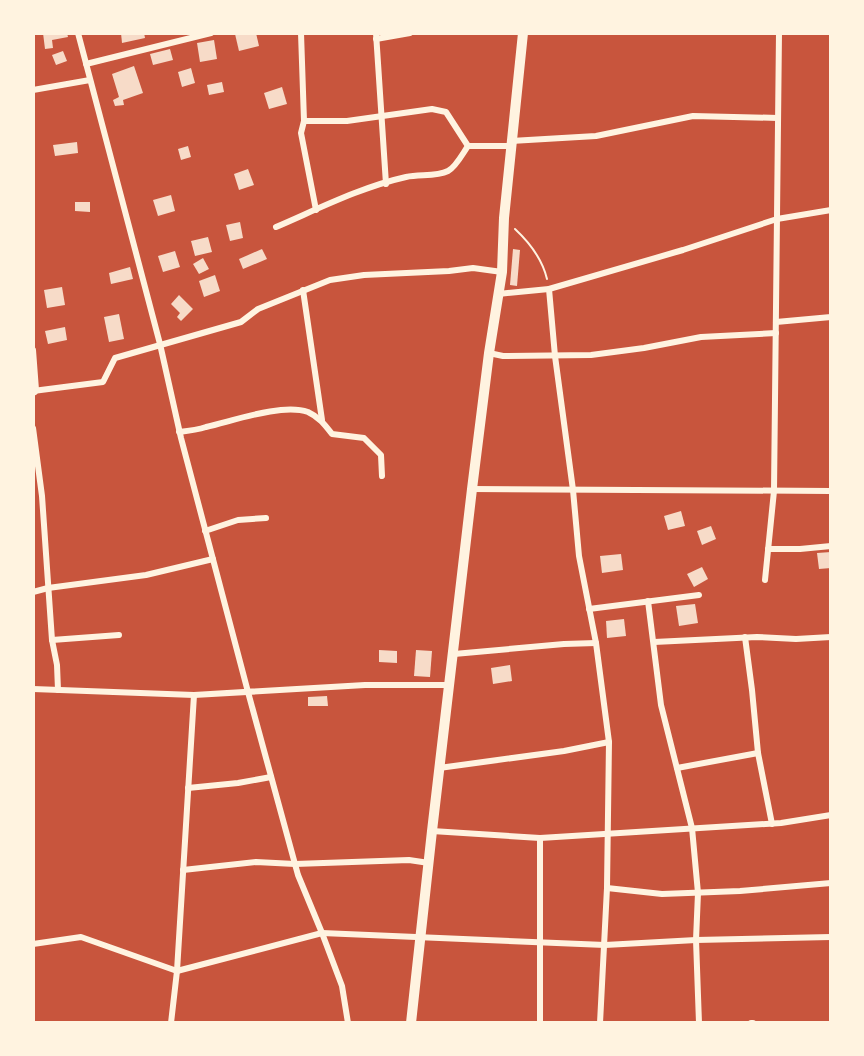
<svg xmlns="http://www.w3.org/2000/svg" width="864" height="1056" font-family="Rubik,sans-serif">
<style>
.building{fill:#f7dbc8}
.lines{fill:none;stroke-linecap:round;stroke-linejoin:round}
.path{stroke:#fff3e0;stroke-width:2}
.minor{stroke:#fff3e0;stroke-width:6}
.trunk{stroke:#fff3e0;stroke-width:10}
</style>
<rect width="100%" height="100%" fill="#c8553d"/>
<g class="building">
<path d="M43,33H67L68,37L52,40L53,48L45,49Z"/>
<path d="M121,33H144L145,38L122,43Z"/>
<path d="M239,33H256L259,46L239,51L235,34Z"/>
<path d="M214,40L217,59L200,62L197,43Z"/>
<path d="M170,49L173,60L153,65L150,54Z"/>
<path d="M63,51L67,61L56,65L52,55Z"/>
<path d="M134,66L143,93L123,100L124,105L115,106L113,100L119,97L112,74Z"/>
<path d="M191,68L195,83L182,87L178,72Z"/>
<path d="M222,82L224,92L209,95L207,85Z"/>
<path d="M282,87L287,104L269,109L264,93Z"/>
<path d="M77,142L78,153L55,156L53,145Z"/>
<path d="M188,146L191,157L181,160L178,149Z"/>
<path d="M248,169L254,185L239,190L234,174Z"/>
<path d="M171,195L175,211L158,216L153,200Z"/>
<path d="M75,202H90V212L75,211Z"/>
<path d="M240,222L243,238L230,241L226,225Z"/>
<path d="M208,237L212,252L195,256L191,241Z"/>
<path d="M262,249L267,259L243,269L239,259Z"/>
<path d="M513,249L520,250L517,286L510,285Z"/>
<path d="M175,251L180,267L163,272L158,256Z"/>
<path d="M203,258L209,269L199,274L193,264Z"/>
<path d="M130,267L133,279L111,284L109,273Z"/>
<path d="M215,275L220,291L204,297L199,281Z"/>
<path d="M62,287L65,305L47,308L44,290Z"/>
<path d="M179,295L193,309L181,321L177,317L180,313L171,304Z"/>
<path d="M119,314L124,339L109,342L104,317Z"/>
<path d="M65,327L67,340L48,344L45,331Z"/>
<path d="M681,511L685,526L668,530L664,516Z"/>
<path d="M711,526L716,539L702,545L697,531Z"/>
<path d="M831,552V568L819,569L817,553Z"/>
<path d="M621,554L623,570L602,573L600,556Z"/>
<path d="M702,567L708,579L694,587L687,574Z"/>
<path d="M695,604L698,623L679,626L676,606Z"/>
<path d="M624,619L626,636L607,638L606,621Z"/>
<path d="M379,650L397,651V663L379,662Z"/>
<path d="M416,650L432,651L430,677L414,676Z"/>
<path d="M510,665L512,681L493,684L491,668Z"/>
<path d="M327,696L328,706H308V697Z"/>
</g>
<g class="lines">
<path class="path" d="M515,229C530,243 542,258 547,279"/>
<g class="minor">
<path d="M78,33L160,344L181,438L248,692L298,875L322,933L342,986L348,1023"/>
<path d="M301,33L304,121L301,133L316,210"/>
<path d="M376,33L386,184"/>
<path d="M376,39L410,33"/>
<path d="M86,64L211,33"/>
<path d="M33,90L90,80"/>
<path d="M304,121H347L432,109L446,112L468,146"/>
<path d="M511,141L596,136L693,116L778,118"/>
<path d="M468,146H511"/>
<path d="M276,227C318,209 361,187 406,177C420,174 436,177 448,171C456,167 463,153 468,146"/>
<path d="M549,289L555,356L573,490L579,556L596,643L609,742L607,888L600,1023"/>
<path d="M303,290L322,420"/>
<path d="M498,294L549,289L683,250L777,219L831,210"/>
<path d="M776,322L831,317"/>
<path d="M33,350L36,390L35,392"/>
<path d="M489,353L503,356L591,355L644,348L701,337L776,333"/>
<path d="M33,391L103,382L115,358L241,322L258,309L330,280L364,275L449,271L473,268L502,272"/>
<path d="M33,428L42,496L52,640L57,665L58,690"/>
<path d="M179,432C188,431 197,430 206,427C233,421 282,403 308,412C319,417 325,425 332,434L364,438L381,455L382,476"/>
<path d="M472,489L831,491"/>
<path d="M205,531L238,520L266,518"/>
<path d="M768,549H800L831,546"/>
<path d="M765,580L774,491L779,33"/>
<path d="M33,592L48,588L146,575L213,559"/>
<path d="M648,601L661,705L692,828L698,893L696,940L699,1023"/>
<path d="M589,609L699,595"/>
<path d="M745,637L752,690L758,753L772,824"/>
<path d="M52,640L119,635"/>
<path d="M654,642L757,637L796,639L831,637"/>
<path d="M454,654L564,644L596,643"/>
<path d="M33,689L194,695L365,685H449"/>
<path d="M439,768L564,751L609,742"/>
<path d="M677,768L758,753"/>
<path d="M188,788L238,783L271,777"/>
<path d="M432,831L540,838L781,823L831,815"/>
<path d="M183,870L256,862L295,864L409,860L429,863"/>
<path d="M607,888L662,894L740,891L831,883"/>
<path d="M33,944L81,937L177,971L322,933L605,945L696,940L831,937"/>
<path d="M171,1023L177,971L194,695"/>
<path d="M540,1023V838"/>
<path d="M751,1023H753"/>
</g>
<path class="trunk" d="M411,1023L432,831L472,489L489,353L502,272L504,218L523,33"/>
</g>
<rect width="864" height="1056" fill="none" stroke="#fff3e0" stroke-width="70"/>
</svg>
